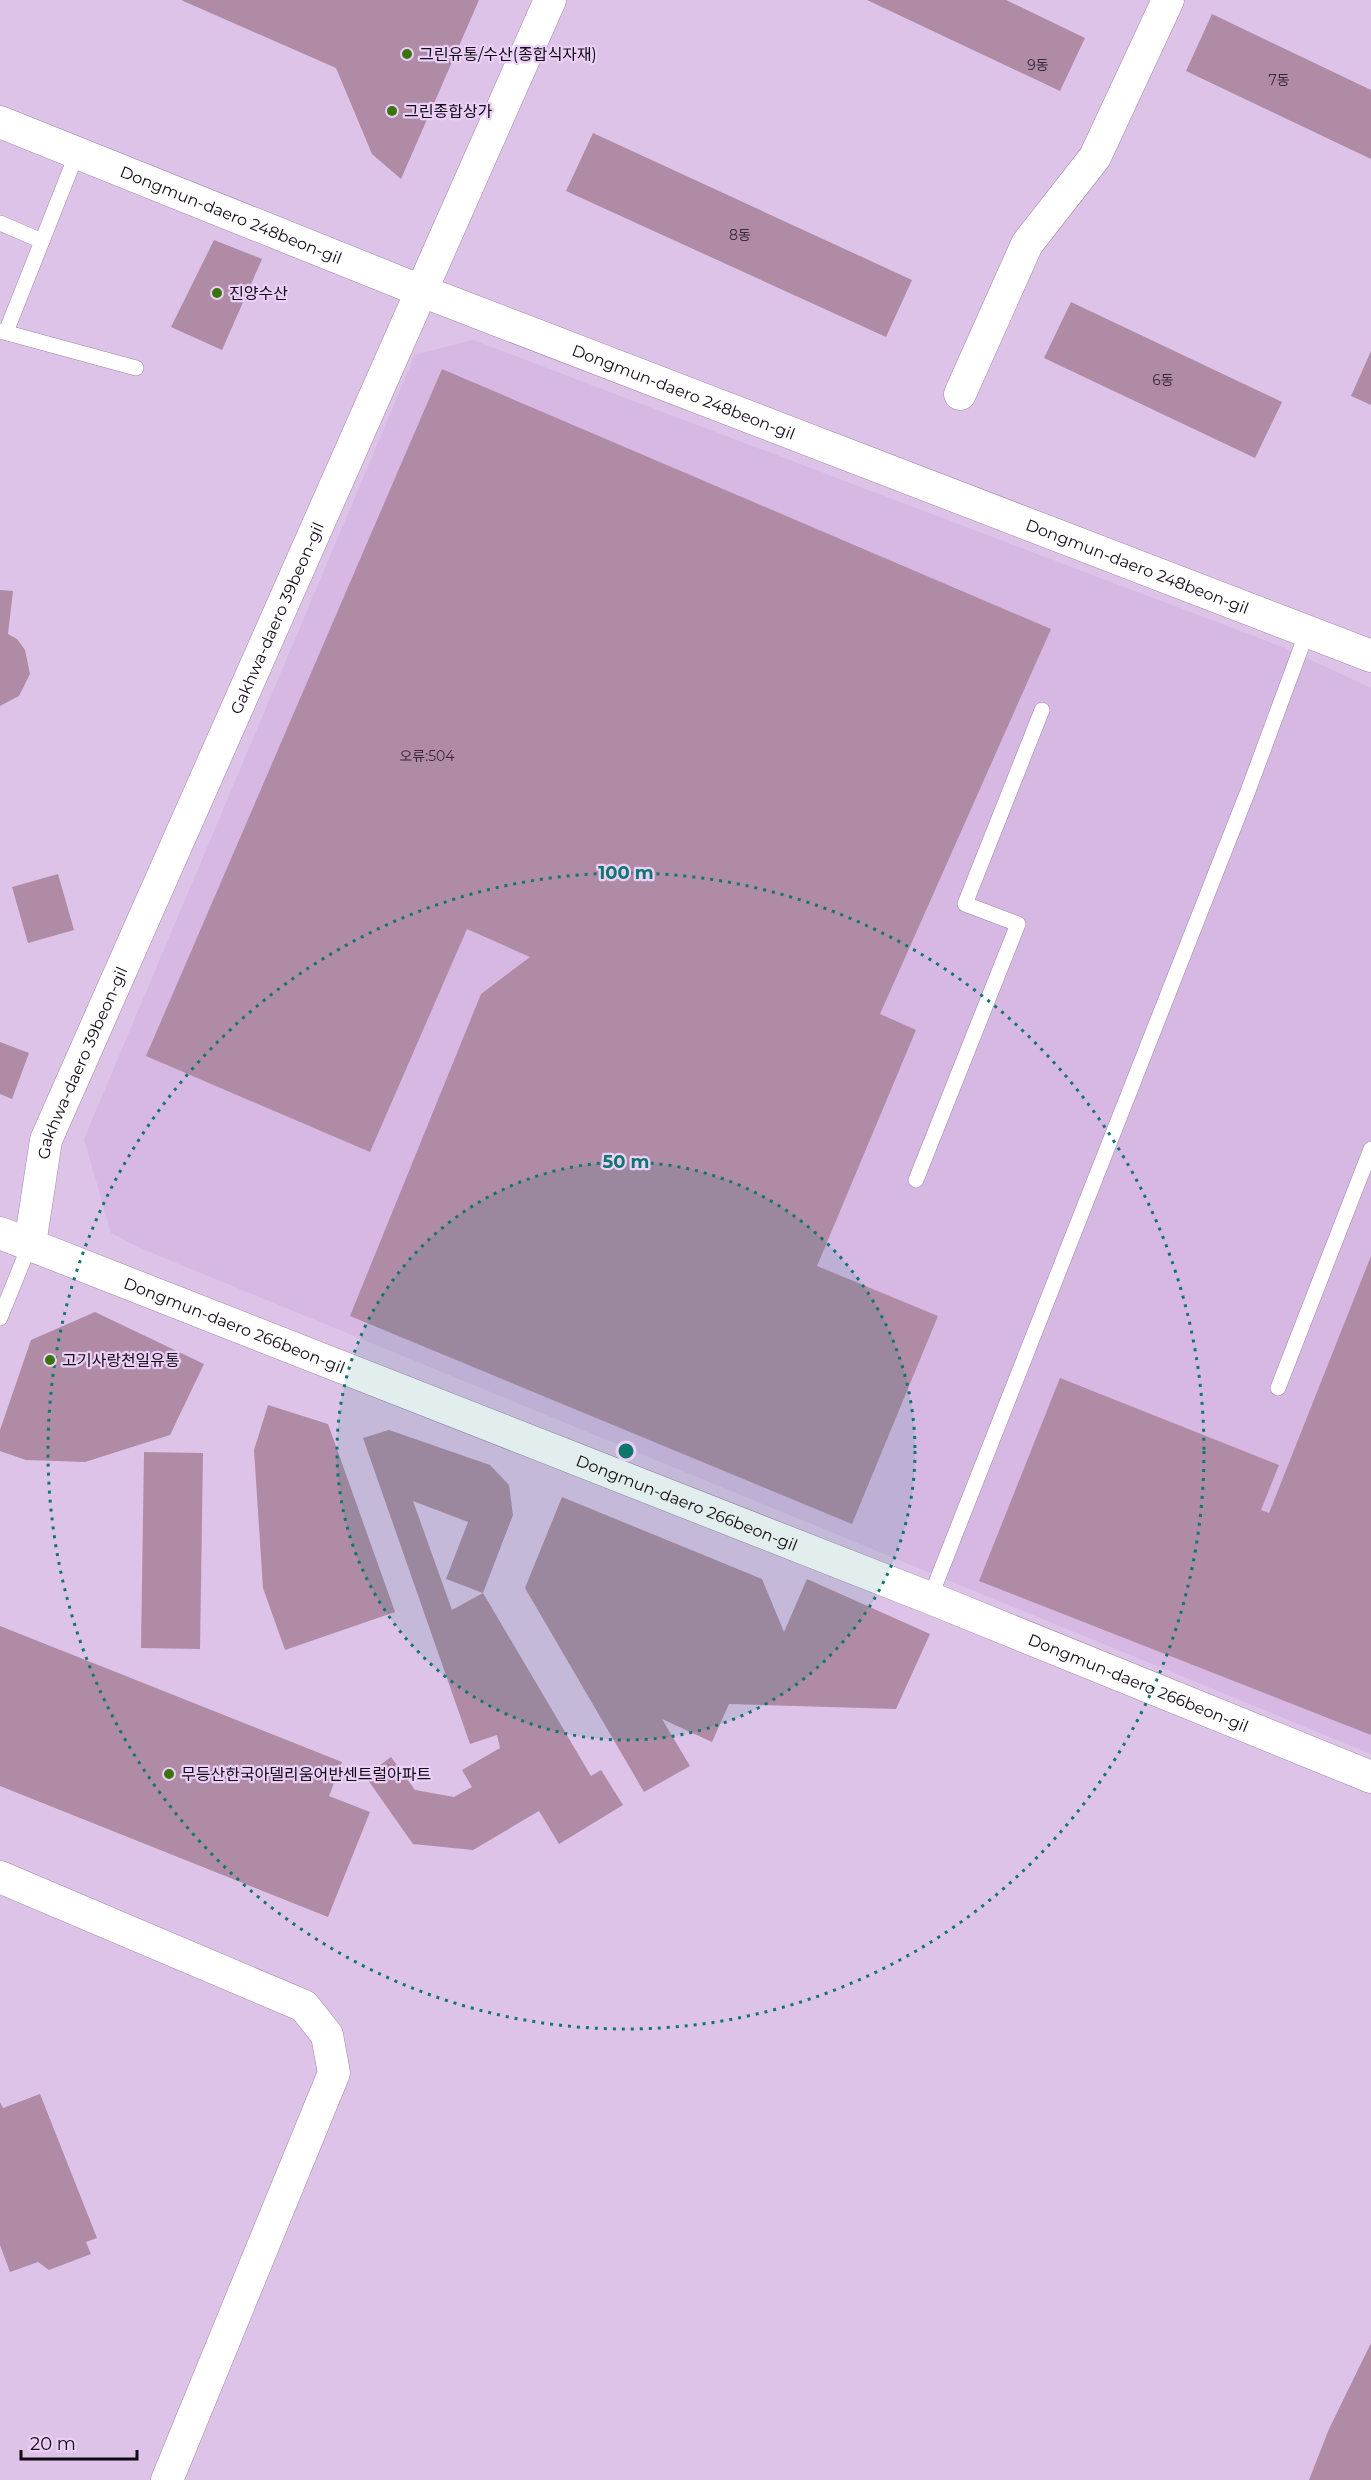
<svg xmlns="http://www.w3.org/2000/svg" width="1371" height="2480" font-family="Montserrat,'Noto Sans KR',sans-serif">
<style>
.built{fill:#d6b8e3}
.building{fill:#b08ba6;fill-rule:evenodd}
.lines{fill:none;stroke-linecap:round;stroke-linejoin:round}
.service-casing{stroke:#9f86a9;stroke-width:16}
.minor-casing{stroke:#9f86a9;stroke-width:33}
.service{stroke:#fff;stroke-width:15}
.minor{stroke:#fff;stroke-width:32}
.ring{fill:none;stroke:#0f766e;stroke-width:3;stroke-dasharray:3 6}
.poi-dot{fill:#397409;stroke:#ead0f6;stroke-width:2}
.labels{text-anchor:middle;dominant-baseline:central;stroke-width:4.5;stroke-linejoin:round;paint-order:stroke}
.number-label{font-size:14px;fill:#3a2a39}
.poi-label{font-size:16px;fill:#120915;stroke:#ead0f6;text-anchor:start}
.street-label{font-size:16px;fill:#120915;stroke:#ead0f6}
.centre{fill:#0f766e;stroke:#ead0f6;stroke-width:3}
.ring-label{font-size:18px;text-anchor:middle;font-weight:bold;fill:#0f766e;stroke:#ead0f6;stroke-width:4.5;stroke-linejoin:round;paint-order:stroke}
</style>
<rect width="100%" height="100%" fill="#ddc3e8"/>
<path class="built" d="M473,340L1285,648L1371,688V1754L140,1248L111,1233L84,1139L415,355Z"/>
<g class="building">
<path d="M181,0H479L401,179L372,154L336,68Z"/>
<path d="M867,0H1006L1085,38L1060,91Z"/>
<path d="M1212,14L1371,90V159L1186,71Z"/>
<path d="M593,133L912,280L886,337L566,191Z"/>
<path d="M214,240L262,259L222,350L171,327Z"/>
<path d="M1071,302L1282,402L1255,458L1044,358Z"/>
<path d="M1371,351V405L1351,396Z"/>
<path d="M442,369L1051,629L880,1014L916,1030L817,1266L938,1316L852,1524L350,1316L481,994L530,957L467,929L370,1152L146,1056Z"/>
<path d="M0,590L13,591L8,634L17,639L25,650L30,674L19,696L0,706Z"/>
<path d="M58,874L74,930L28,943L12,887Z"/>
<path d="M0,1042L29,1053L12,1099L0,1094Z"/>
<path d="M1371,1256V1735L979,1581L1060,1378L1279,1465L1261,1510L1269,1513Z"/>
<path d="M95,1312L204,1364L170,1435L85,1462L26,1460L0,1451V1430L31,1340Z"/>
<path d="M268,1405L328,1424L395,1612L285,1650L263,1588L254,1450Z"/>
<path d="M389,1430L490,1465L509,1485L513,1515L483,1593L591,1776L601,1770L623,1805L559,1844L539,1811L473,1850L413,1844L365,1776L391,1757L415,1790L454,1797L472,1787L462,1770L500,1748L497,1735L470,1744L363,1438ZM413,1501L468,1522L446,1579L483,1593L452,1610Z"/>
<path d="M144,1452L203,1453L200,1649L141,1648Z"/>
<path d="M562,1497L762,1579L784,1632L807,1579L930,1634L896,1709L729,1704L712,1742L662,1719L690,1766L644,1792L525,1588Z"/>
<path d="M0,1626L342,1762L329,1796L370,1812L328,1917L0,1786Z"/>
<path d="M40,2094L97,2238L86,2242L91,2254L49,2270L38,2262L10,2272L0,2245V2102L3,2108Z"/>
<path d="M1371,2343V2480H1309L1329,2429Z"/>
</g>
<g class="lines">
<defs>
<g id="service">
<path d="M0,223L42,241"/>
<path d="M0,331L136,368"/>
<path d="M6,332L77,153"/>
<path d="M916,1180L1018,924L965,904L1042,710"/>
<path d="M0,1318L30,1244"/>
<path d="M1278,1388L1371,1149"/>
<path d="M930,1598L1248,791L1308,629"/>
</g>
<g id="minor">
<path id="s1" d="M0,122L419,290L1371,656"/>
<path d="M960,394L1027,244L1095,157L1168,0"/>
<path id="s2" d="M0,1233L930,1598L1371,1777"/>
<path id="s3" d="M30,1244L46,1140L550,0"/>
<path d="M0,1877L304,2006L327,2035L334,2073L167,2480"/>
</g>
</defs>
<use href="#service" class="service-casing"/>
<use href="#minor" class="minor-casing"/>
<use href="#service" class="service"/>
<use href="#minor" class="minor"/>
</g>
<circle cx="626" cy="1451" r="289" fill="#0f766e" fill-opacity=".12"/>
<g class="ring">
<circle cx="626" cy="1451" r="289"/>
<circle cx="626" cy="1451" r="578"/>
</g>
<g class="poi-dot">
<circle cx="407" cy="54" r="6"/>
<circle cx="392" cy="111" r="6"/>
<circle cx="217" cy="293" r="6"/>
<circle cx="50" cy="1360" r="6"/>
<circle cx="169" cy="1774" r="6"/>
</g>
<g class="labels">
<g class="number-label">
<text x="1038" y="65">9동</text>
<text x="1279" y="80">7동</text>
<text x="740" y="235">8동</text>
<text x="1163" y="380">6동</text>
<text x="427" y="756">오류:504</text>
</g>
<g class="poi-label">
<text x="419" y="54">그린유통/수산(종합식자재)</text>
<text x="404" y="111">그린종합상가</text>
<text x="229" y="293">진양수산</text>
<text x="62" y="1360">고기사랑천일유통</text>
<text x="181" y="1774">무등산한국아델리움어반센트럴아파트</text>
</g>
<g class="street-label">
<text stroke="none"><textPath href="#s1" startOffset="249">Dongmun-daero 248beon-gil</textPath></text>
<text stroke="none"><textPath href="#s1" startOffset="735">Dongmun-daero 248beon-gil</textPath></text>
<text stroke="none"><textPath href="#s1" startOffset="1221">Dongmun-daero 248beon-gil</textPath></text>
<text stroke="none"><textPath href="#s3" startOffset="676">Gakhwa-daero 39beon-gil</textPath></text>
<text stroke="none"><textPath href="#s3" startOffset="190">Gakhwa-daero 39beon-gil</textPath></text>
<text stroke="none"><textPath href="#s2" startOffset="252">Dongmun-daero 266beon-gil</textPath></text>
<text stroke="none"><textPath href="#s2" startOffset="738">Dongmun-daero 266beon-gil</textPath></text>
<text stroke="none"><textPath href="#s2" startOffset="1224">Dongmun-daero 266beon-gil</textPath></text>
</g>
</g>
<circle cx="626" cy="1451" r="9" class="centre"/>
<g class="ring-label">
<text x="626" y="879">100 m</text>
<text x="626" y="1168">50 m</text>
</g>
<path d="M21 2450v9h116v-9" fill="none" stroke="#120915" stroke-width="3"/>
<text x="30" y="2450" font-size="18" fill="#120915" stroke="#ead0f6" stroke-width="4.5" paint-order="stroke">20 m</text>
</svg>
